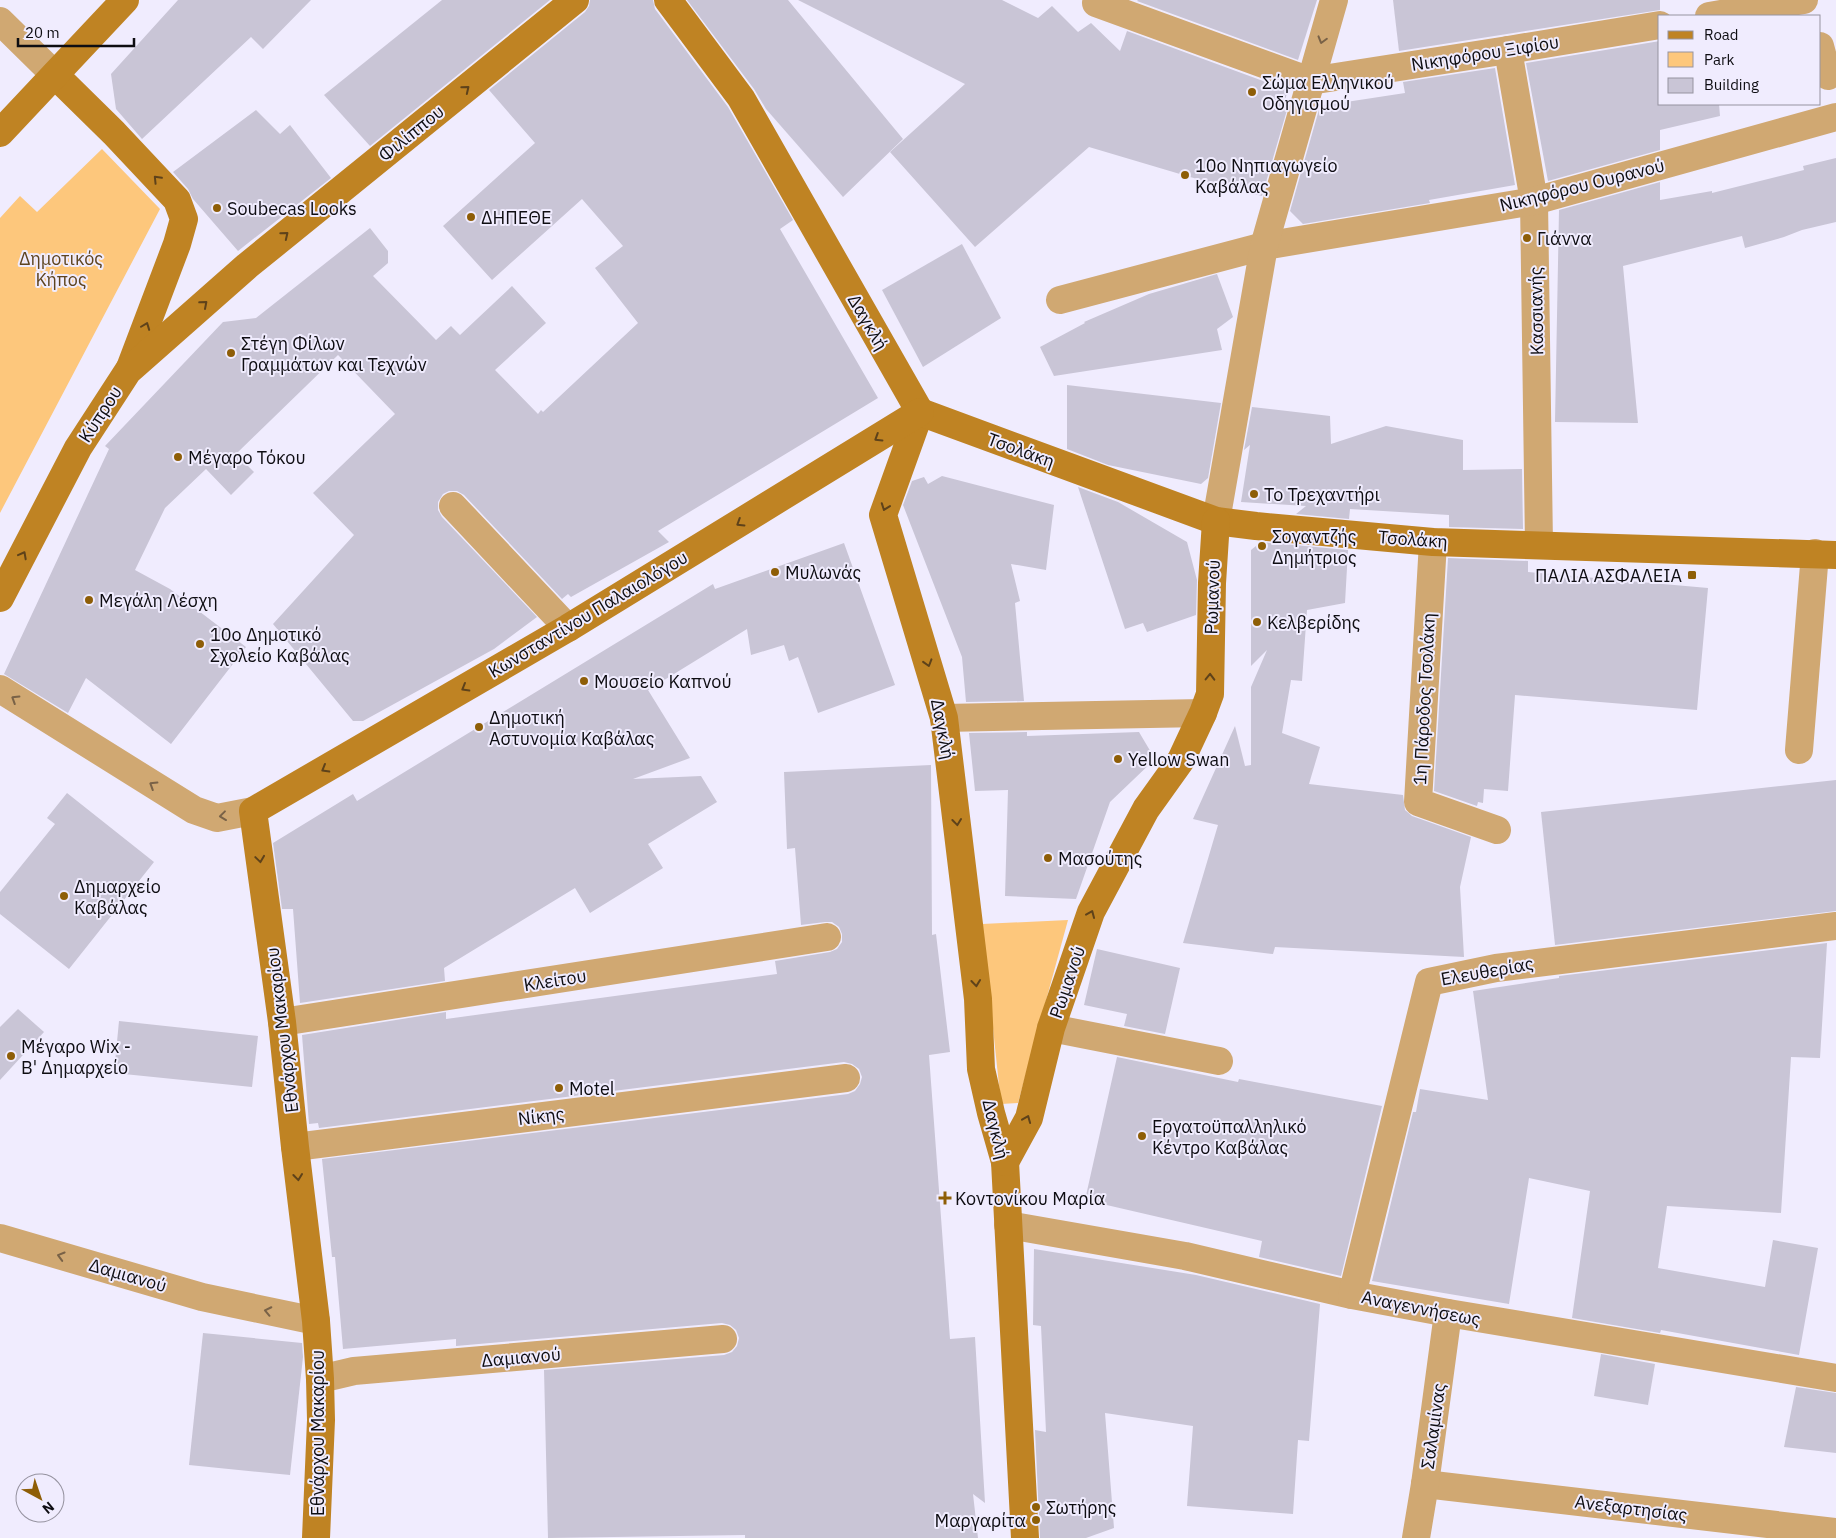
<svg xmlns="http://www.w3.org/2000/svg" width="1836" height="1538" font-family="'IBM Plex Sans',sans-serif">
<style>
.green{fill:#fdc77c}
.building{fill:#c9c5d6}
.lines{fill:none;stroke-linecap:round;stroke-linejoin:round}
.street{stroke:#d0a872;stroke-width:28}
.secondary{stroke:#bf8323;stroke-width:28}
.oneway{stroke:#796247}
.oneway2{stroke:#5e421a}
.poi-dot{fill:#8e5e07;stroke:#f0ecfe;stroke-width:2}
.labels{text-anchor:middle;dominant-baseline:central;stroke-width:4;stroke-linejoin:round;paint-order:stroke}
.street-label{font-size:18px;fill:#0e0d12;stroke:#f0ecfe}
.poi-label{font-size:18px;fill:#0e0d12;stroke:#f0ecfe;text-anchor:start}
.park-label{font-size:18px;fill:#5e441f;stroke:#f0ecfe}
</style>
<rect width="100%" height="100%" fill="#f0ecfe"/>
<g class="green">
<path d="M102,149L160,209L0,513V218L20,196L37,212Z"/>
<path d="M1068,920L1018,1103L1001,1104L982,924Z"/>
</g>
<g class="building">
<path d="M178,0H311L263,49L251,37L142,139L116,109L111,74Z"/>
<path d="M442,0H550L370,146L324,95Z"/>
<path d="M590,0H653L655,9L728,107L793,220L780,229L878,398L658,531L669,542L571,597L568,594L562,599L464,495L457,491H449L443,494L438,502V510L442,517L537,617L494,649L363,721H353L273,624L354,535L313,493L395,414L338,355L236,454L254,472L231,495L206,469L165,508L135,570L170,589L246,647L171,744L86,678L68,713L4,674L109,449L105,446L223,322L256,318L370,228L388,251V263L373,276L436,340L451,326L460,335L512,286L546,323L495,370L538,414L541,410L543,412L638,323L595,268L623,246L582,199L492,280L443,226L535,143L489,90L585,12L589,6Z"/>
<path d="M687,0H788L903,139L843,197L766,109L754,89Z"/>
<path d="M798,0H1002L1038,18L1052,6L1078,32L1091,23L1120,51L1127,31L1288,90L1282,110H1287L1262,196L1190,177L1089,147L975,247L890,152L965,84Z"/>
<path d="M1138,0H1317L1298,60L1137,1Z"/>
<path d="M1393,0H1660V10L1399,51Z"/>
<path d="M1660,41V104H1719L1720,116L1660,130V150L1548,181L1526,63Z"/>
<path d="M1495,68L1515,185L1429,200L1430,203L1303,224L1290,211L1320,106L1405,93L1403,82Z"/>
<path d="M256,110L280,134L290,125L331,178L238,251L193,199L188,189L173,172Z"/>
<path d="M1836,158V222L1802,230L1784,237L1745,248L1742,236L1623,266L1638,423L1555,422L1559,210L1660,182V200L1712,191V193L1804,170L1803,166Z"/>
<path d="M962,244L1001,318L923,367L882,290Z"/>
<path d="M1217,274L1233,317L1217,329L1222,350L1054,376L1040,347L1085,323L1084,322L1149,294Z"/>
<path d="M1067,385L1221,403L1208,478L1201,484L1108,465L1067,449Z"/>
<path d="M1252,407L1330,416L1331,444L1386,426L1463,440V470L1522,469L1523,529L1449,527V515L1350,509L1349,519L1296,514L1306,506L1241,502L1250,445L1244,450Z"/>
<path d="M942,476L1054,505L1046,570L1011,564L1020,601L1015,603L1024,701L966,702L962,657L903,505L912,481L924,477L928,484Z"/>
<path d="M1078,487L1118,502L1187,542L1197,580L1196,615L1147,632L1143,623L1125,629Z"/>
<path d="M1261,542L1348,550L1345,603L1307,610L1302,681L1291,680L1282,733L1320,747L1309,784L1403,795L1405,810L1412,816L1471,837L1460,887L1464,957L1275,947L1273,954L1183,943L1218,825L1193,819L1235,726L1245,766L1251,765V687L1267,650L1251,666V550Z"/>
<path d="M844,543L895,685L818,713L798,657L789,661L784,645L751,655L747,629L648,690L690,758L633,779L701,776L717,802L648,844L663,868L590,913L575,888L444,968L445,981L300,1003L293,909H282L273,843L353,794L357,801L713,584L715,589Z"/>
<path d="M1448,558L1528,561V572L1708,588L1697,710L1515,695L1508,791L1484,789L1483,803L1478,802L1477,806L1434,791Z"/>
<path d="M1027,732V736L1139,732L1155,759L1110,802L1076,899L1005,896L1008,790L975,791L969,733Z"/>
<path d="M931,765L932,935L936,934L950,1052L929,1055L950,1339L975,1337L985,1503L973,1494L978,1538H745V1535L548,1538L544,1370L724,1355L732,1352L737,1346L739,1338L736,1330L730,1325L722,1323L456,1346V1339L343,1349L335,1257H332L322,1159L848,1094L855,1091L860,1084L862,1077L859,1069L852,1064L844,1062L319,1128L318,1123L309,1124L302,1035L446,1012V1019L777,974L775,961L830,952L837,949L842,942V934L839,927L832,922H825L801,925L795,848L787,849L784,772Z"/>
<path d="M1836,780V911L1555,945L1541,812Z"/>
<path d="M67,793L154,862L69,969L0,914V892L55,824L47,818Z"/>
<path d="M1827,943L1820,1058L1791,1057L1781,1213L1667,1206L1658,1268L1765,1287L1773,1240L1818,1248L1799,1355L1661,1330L1660,1333L1572,1318L1590,1191L1529,1178L1509,1304L1372,1281L1413,1112H1416L1420,1089L1488,1100L1473,991L1559,978V976Z"/>
<path d="M1097,949L1180,968L1165,1034L1124,1026L1127,1014L1084,1005Z"/>
<path d="M18,1009L44,1032L0,1080V1027Z"/>
<path d="M119,1021L258,1036L252,1087L114,1073Z"/>
<path d="M1117,1057L1238,1082L1239,1079L1382,1106L1341,1276L1259,1257L1262,1241L1085,1200Z"/>
<path d="M1034,1249L1196,1275L1320,1304L1309,1441L1298,1440L1293,1514L1187,1506L1193,1426L1105,1413L1114,1528L1086,1538H1040L1035,1430L1046,1432L1041,1326L1033,1325Z"/>
<path d="M203,1333L302,1343L303,1357L290,1475L189,1465Z"/>
<path d="M1601,1354L1655,1364L1648,1405L1594,1396Z"/>
<path d="M1796,1387L1836,1393V1453L1784,1447Z"/>
</g>
<g class="lines">
<g class="street">
<path d="M1096,3L1310,81L1508,50L1660,25"/>
<path d="M1709,16L1804,0"/>
<path d="M0,21L55,75"/>
<path d="M1820,46L1828,76"/>
<path d="M1508,50L1534,201L1539,545"/>
<path d="M1060,300L1264,246L1534,201L1836,117"/>
<path d="M453,506L568,628"/>
<path d="M1216,521L1264,246L1334,0"/>
<path d="M1433,542L1418,802L1497,830"/>
<path d="M0,689L194,810L217,818L253,811"/>
<path d="M944,718L1203,713"/>
<path d="M1799,750L1815,553"/>
<path d="M282,1022L827,937"/>
<path d="M1051,1028L1219,1061"/>
<path d="M295,1147L846,1078"/>
<path d="M1008,1225L1185,1256L1352,1295L1448,1313L1836,1378"/>
<path d="M0,1238L202,1297L316,1321"/>
<path d="M1352,1295L1429,982L1496,968L1836,926"/>
<path d="M320,1379L354,1371L723,1339"/>
<path d="M1425,1484L1836,1532"/>
<path d="M1416,1538L1425,1484L1448,1313"/>
</g>
<g class="secondary">
<path d="M668,0L741,98L920,412L883,515L944,718L978,999L981,1069L991,1113L1005,1162L1025,1538"/>
<path d="M55,75L114,133L177,200L184,219L177,244L130,368"/>
<path d="M0,133L125,0"/>
<path d="M920,412L1216,521L1256,526L1433,542L1836,555"/>
<path d="M0,598L78,448L128,371L247,266L575,0"/>
<path d="M1005,1162L1029,1118L1051,1028L1091,912L1146,809L1181,760L1203,713L1210,694L1212,583L1216,521"/>
<path d="M316,1538L321,1420L320,1379L316,1321L295,1147L282,1022L253,811L568,628L920,412"/>
</g>
</g>
<defs><path id="oneway-chevron" d="M-2-3.5L2.5 0L-2 3.5" fill="none" stroke-width="1.6" stroke-linecap="round" stroke-linejoin="round" transform="scale(1.25)"/></defs>
<g class="oneway">
<use href="#oneway-chevron" transform="translate(1322 40) rotate(106)"/>
<use href="#oneway-chevron" transform="translate(15 699) rotate(-148)"/>
<use href="#oneway-chevron" transform="translate(153 785) rotate(-148)"/>
<use href="#oneway-chevron" transform="translate(223 816) rotate(173)"/>
<use href="#oneway-chevron" transform="translate(61 1256) rotate(-164)"/>
<use href="#oneway-chevron" transform="translate(268 1311) rotate(-168)"/>
</g>
<g class="oneway2">
<use href="#oneway-chevron" transform="translate(466 89) rotate(-39)"/>
<use href="#oneway-chevron" transform="translate(157 179) rotate(-134)"/>
<use href="#oneway-chevron" transform="translate(285 235) rotate(-39)"/>
<use href="#oneway-chevron" transform="translate(204 304) rotate(-41)"/>
<use href="#oneway-chevron" transform="translate(146 326) rotate(-69)"/>
<use href="#oneway-chevron" transform="translate(878 438) rotate(148)"/>
<use href="#oneway-chevron" transform="translate(885 507) rotate(110)"/>
<use href="#oneway-chevron" transform="translate(740 523) rotate(148)"/>
<use href="#oneway-chevron" transform="translate(23 555) rotate(-62)"/>
<use href="#oneway-chevron" transform="translate(928 663) rotate(73)"/>
<use href="#oneway-chevron" transform="translate(1210 677) rotate(-89)"/>
<use href="#oneway-chevron" transform="translate(465 688) rotate(150)"/>
<use href="#oneway-chevron" transform="translate(325 769) rotate(150)"/>
<use href="#oneway-chevron" transform="translate(957 822) rotate(83)"/>
<use href="#oneway-chevron" transform="translate(260 859) rotate(82)"/>
<use href="#oneway-chevron" transform="translate(1091 914) rotate(-67)"/>
<use href="#oneway-chevron" transform="translate(976 983) rotate(84)"/>
<use href="#oneway-chevron" transform="translate(1027 1119) rotate(-68)"/>
<use href="#oneway-chevron" transform="translate(298 1177) rotate(83)"/>
</g>
<g class="poi-dot">
<circle cx="1252" cy="92" r="5"/>
<circle cx="1185" cy="175" r="5"/>
<circle cx="217" cy="208" r="5"/>
<circle cx="471" cy="217" r="5"/>
<circle cx="1527" cy="238" r="5"/>
<circle cx="231" cy="353" r="5"/>
<circle cx="178" cy="457" r="5"/>
<circle cx="1254" cy="494" r="5"/>
<circle cx="1262" cy="546" r="5"/>
<circle cx="775" cy="572" r="5"/>
<rect x="1687" y="570" width="10" height="10" rx="2.5"/>
<circle cx="89" cy="600" r="5"/>
<circle cx="1257" cy="622" r="5"/>
<circle cx="200" cy="644" r="5"/>
<circle cx="584" cy="681" r="5"/>
<circle cx="479" cy="727" r="5"/>
<circle cx="1118" cy="759" r="5"/>
<circle cx="1048" cy="858" r="5"/>
<circle cx="64" cy="896" r="5"/>
<circle cx="11" cy="1056" r="5"/>
<circle cx="559" cy="1088" r="5"/>
<circle cx="1142" cy="1136" r="5"/>
<path d="M942.5 1190.5h5v5h5v5h-5v5h-5v-5h-5v-5h5z"/>
<circle cx="1036" cy="1507" r="5"/>
<circle cx="1036" cy="1520" r="5"/>
</g>
<g class="labels">
<g class="street-label">
<text transform="translate(1485 53) rotate(-9)">Νικηφόρου Ξιφίου</text>
<text transform="translate(411 133) rotate(-39)">Φιλίππου</text>
<text transform="translate(1582 185) rotate(-14)">Νικηφόρου Ουρανού</text>
<text transform="translate(1536 311) rotate(-91)">Κασσιανής</text>
<text transform="translate(868 322) rotate(60)">Δαγκλή</text>
<text transform="translate(100 414) rotate(-57)">Κύπρου</text>
<text transform="translate(1021 450) rotate(20)">Τσολάκη</text>
<text transform="translate(1413 539) rotate(4)">Τσολάκη</text>
<text transform="translate(1212 597) rotate(-88)">Ρωμανού</text>
<text transform="translate(588 614) rotate(-31)">Κωνσταντίνου Παλαιολόγου</text>
<text transform="translate(1424 699) rotate(-87)">1η Πάροδος Τσολάκη</text>
<text transform="translate(943 729) rotate(79)">Δαγκλή</text>
<text transform="translate(1487 971) rotate(-10)">Ελευθερίας</text>
<text transform="translate(555 980) rotate(-9)">Κλείτου</text>
<text transform="translate(1067 982) rotate(-71)">Ρωμανού</text>
<text transform="translate(282 1030) rotate(-97)">Εθνάρχου Μακαρίου</text>
<text transform="translate(541 1116) rotate(-7)">Νίκης</text>
<text transform="translate(996 1129) rotate(76)">Δαγκλή</text>
<text transform="translate(128 1275) rotate(16)">Δαμιανού</text>
<text transform="translate(1421 1308) rotate(11)">Αναγεννήσεως</text>
<text transform="translate(521 1357) rotate(-5)">Δαμιανού</text>
<text transform="translate(1433 1426) rotate(-82)">Σαλαμίνας</text>
<text transform="translate(317 1433) rotate(-90)">Εθνάρχου Μακαρίου</text>
<text transform="translate(1631 1508) rotate(7)">Ανεξαρτησίας</text>
</g>
<g class="poi-label">
<text x="1262" y="82">Σώμα Ελληνικού<tspan x="1262" dy="21">Οδηγισμού</tspan></text>
<text x="1195" y="165">10ο Νηπιαγωγείο<tspan x="1195" dy="21">Καβάλας</tspan></text>
<text x="227" y="208">Soubecas Looks</text>
<text x="481" y="217">ΔΗΠΕΘΕ</text>
<text x="1537" y="238">Γιάννα</text>
<text x="241" y="343">Στέγη Φίλων<tspan x="241" dy="21">Γραμμάτων και Τεχνών</tspan></text>
<text x="188" y="457">Μέγαρο Τόκου</text>
<text x="1264" y="494">Το Τρεχαντήρι</text>
<text x="1272" y="536">Σογαντζής<tspan x="1272" dy="21">Δημήτριος</tspan></text>
<text x="785" y="572">Μυλωνάς</text>
<text x="1682" y="575" text-anchor="end">ΠΑΛΙΑ ΑΣΦΑΛΕΙΑ</text>
<text x="99" y="600">Μεγάλη Λέσχη</text>
<text x="1267" y="622">Κελβερίδης</text>
<text x="210" y="634">10ο Δημοτικό<tspan x="210" dy="21">Σχολείο Καβάλας</tspan></text>
<text x="594" y="681">Μουσείο Καπνού</text>
<text x="489" y="717">Δημοτική<tspan x="489" dy="21">Αστυνομία Καβάλας</tspan></text>
<text x="1128" y="759">Yellow Swan</text>
<text x="1058" y="858">Μασούτης</text>
<text x="74" y="886">Δημαρχείο<tspan x="74" dy="21">Καβάλας</tspan></text>
<text x="21" y="1046">Μέγαρο Wix -<tspan x="21" dy="21">Β' Δημαρχείο</tspan></text>
<text x="569" y="1088">Motel</text>
<text x="1152" y="1126">Εργατοϋπαλληλικό<tspan x="1152" dy="21">Κέντρο Καβάλας</tspan></text>
<text x="955" y="1198">Κοντονίκου Μαρία</text>
<text x="1046" y="1507">Σωτήρης</text>
<text x="1026" y="1520" text-anchor="end">Μαργαρίτα</text>
</g>
<g class="park-label">
<text x="61" y="258">Δημοτικός<tspan x="61" dy="21">Κήπος</tspan></text>
</g>
</g>
<rect x="1658" y="15" width="162" height="90" fill="#f0ecfe" stroke="#9693a0"/>
<rect x="1668" y="31" width="25" height="8" fill="#bf8323" stroke="#9693a0"/>
<text x="1704" y="40" font-size="15" fill="#0e0d12">Road</text>
<rect x="1668" y="52" width="25" height="15" fill="#fdc77c" stroke="#9693a0"/>
<text x="1704" y="65" font-size="15" fill="#0e0d12">Park</text>
<rect x="1668" y="78" width="25" height="15" fill="#c9c5d6" stroke="#9693a0"/>
<text x="1704" y="90" font-size="15" fill="#0e0d12">Building</text>
<g transform="translate(40 1498) rotate(140)"><circle r="24" fill="#f0ecfe" stroke="#9693a0"/>
<path d="M0-4L9 19L0 12L-9 19Z" fill="#8e5e07"/>
<text y="-8" font-size="14" font-weight="bold" text-anchor="middle" fill="#0e0d12">N</text>
</g>
<path d="M18 38v8h116v-8" fill="none" stroke="#0e0d12" stroke-width="2.5"/>
<text x="25" y="38" font-size="15" fill="#0e0d12" stroke="#f0ecfe" stroke-width="4" paint-order="stroke">20 m</text>
</svg>
